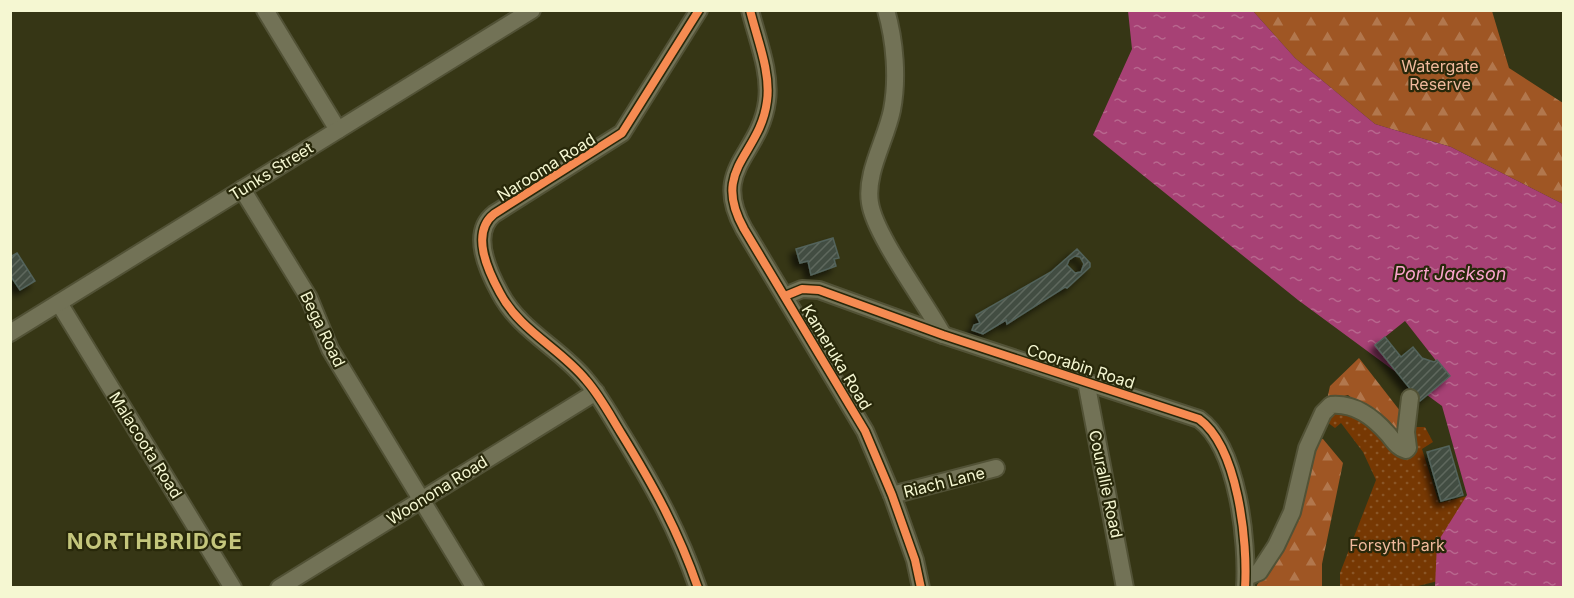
<svg xmlns="http://www.w3.org/2000/svg" width="1574" height="598" font-family="Inter,sans-serif">
<style>
.forest{fill:url(#forest-firs)}
.park{fill:url(#park-dots)}
.water{fill:url(#water-ripples)}
.pier{fill:#363615}
.building{fill:url(#building-hatch);stroke:#53635b;stroke-width:1.5;fill-rule:evenodd;filter:url(#shadow)}
.lines{fill:none;stroke-linecap:round;stroke-linejoin:round}
.minor-casing{stroke:#525236;stroke-width:20}
.minor{stroke:#727256;stroke-width:16}
.cycleway-casing{stroke:#28280a;stroke-width:11}
.cycleway{stroke:#f68b52;stroke-width:8}
.labels{text-anchor:middle;dominant-baseline:central;stroke-width:4.5;stroke-linejoin:round;paint-order:stroke}
.park-label{font-size:16px;fill:#f0b99c;stroke:#28280a}
.street-label{font-size:16px;fill:#f5f7d2;stroke:#28280a}
.water-label{font-size:18px;font-style:italic;fill:#faa4cd;stroke:#28280a}
.district-label{font-size:22px;font-weight:bold;letter-spacing:1.5px;fill:#c4c67c;stroke:#28280a}
</style>
<defs>
<pattern id="forest-firs" width="22" height="20" patternUnits="userSpaceOnUse" patternTransform="scale(1.5)"><rect width="22" height="20" fill="#9f5624"/><path d="M5 1l3.5 6h-7zM16 11l3.5 6h-7z" fill="#b2774d"/></pattern>
<pattern id="park-dots" width="8" height="8" patternUnits="userSpaceOnUse" patternTransform="scale(1.5)"><rect width="8" height="8" fill="#763803"/><path d="M2 2h.1M6 6h.1" fill="none" stroke="#8a5627" stroke-width="1.8" stroke-linecap="round"/></pattern>
<pattern id="water-ripples" width="26" height="14" patternUnits="userSpaceOnUse" patternTransform="scale(1.5)"><rect width="26" height="14" fill="#a74175"/><path d="M2 4q2-2 4 0t4 0M15 11q2-2 4 0t4 0" fill="none" stroke="#b8678e"/></pattern>
<pattern id="building-hatch" width="6" height="6" patternUnits="userSpaceOnUse" patternTransform="scale(1.5)"><rect width="6" height="6" fill="#424e43"/><path d="M-1 1l2-2M0 6l6-6M5 7l2-2" fill="none" stroke="#5e685d"/></pattern>
<filter id="shadow"><feDropShadow dx="-5.5" dy="5.5" stdDeviation="3" flood-color="#0009"/></filter>
</defs>
<rect width="100%" height="100%" fill="#363615"/>
<g class="forest">
<path d="M1253,11H1492L1509,68L1563,103V204L1451,147L1375,124L1295,58Z"/>
<path d="M1359,358L1404,416L1403,441L1348,395L1327,400L1330,386Z"/>
<path d="M1323,439L1343,463L1322,564V587L1257,588V585C1278,560 1295,531 1304,500C1309,480 1308,460 1315,440Z"/>
</g>
<path class="park" d="M1338,408L1363,418L1399,455H1415L1412,427H1425L1433,442L1422,449L1439,503L1468,496L1438,581L1414,587H1340V573L1376,480L1363,452L1341,423L1335,428L1327,422L1331,411Z"/>
<path class="water" d="M1128,11H1253L1295,58L1375,124L1451,147L1563,204V587H1435L1437,543L1467,495L1442,406L1298,300L1093,135L1132,49Z"/>
<path class="pier" d="M1405,321L1448,376L1423,395L1403,381L1375,345Z"/>
<g class="building">
<path d="M833,238L839,258L834,259L836,266L811,275L808,261L800,263L796,249Z"/>
<path d="M1077,249L1090,263V267L1067,288L1065,287L1007,324L1006,320L983,334L972,330L974,325L980,323L976,315L1051,272ZM1075,256L1080,257L1084,264L1081,272L1075,273L1067,265L1069,260Z"/>
<path d="M17,253L35,281L20,290L10,275V257Z"/>
<path d="M1385,337L1401,357L1413,347L1422,358L1434,362L1437,360L1450,376L1420,401L1375,345Z"/>
<path d="M1449,446L1463,495L1441,501L1427,452Z"/>
</g>
<g class="lines">
<defs>
<g id="minor">
<path d="M265,10L338,130"/>
<path d="M750,10C757,39 771,72 767,101C760,156 710,168 744,229L865,431L892,495L915,560L921,588"/>
<path d="M886,10C895,41 898,79 892,110C886,140 865,173 870,203C875,236 926,303 943,335"/>
<path d="M242,189L309,298L330,349L475,588"/>
<path d="M785,296L802,289L819,290L943,335L1199,419C1238,447 1248,542 1245,588"/>
<path d="M59,303L233,588"/>
<path d="M10,333L532,10"/>
<path d="M1086,381L1125,588"/>
<path d="M892,495L996,468"/>
<path d="M1246,577L1259,572L1276,546L1292,512L1307,448L1323,413L1331,405C1355,403 1373,417 1388,434C1394,441 1398,448 1406,450L1408,448L1406,432L1410,398"/>
<path d="M279,588L596,392"/>
<path d="M698,588C678,530 653,485 621,433C610,415 600,396 586,380C560,348 520,331 500,293C488,271 470,233 494,214L622,133L699,10"/>
</g>
</defs>
<use href="#minor" class="minor-casing"/>
<use href="#minor" class="minor"/>
<defs>
<g id="cycleway">
<path d="M750,10C757,39 771,72 767,101C760,156 710,168 744,229L865,431L892,495L915,560L921,588"/>
<path d="M785,296L802,289L819,290L943,335L1199,419C1238,447 1248,542 1245,588"/>
<path d="M698,588C678,530 653,485 621,433C610,415 600,396 586,380C560,348 520,331 500,293C488,271 470,233 494,214L622,133L699,10"/>
</g>
</defs>
<use href="#cycleway" class="cycleway-casing"/>
<use href="#cycleway" class="cycleway"/>
</g>
<g class="labels">
<g class="park-label">
<text x="1440" y="66">Watergate<tspan x="1440" dy="18">Reserve</tspan></text>
<text x="1397" y="545">Forsyth Park</text>
</g>
<g class="street-label">
<text transform="translate(546 167) rotate(-32)">Narooma Road</text>
<text transform="translate(271 171) rotate(-32)">Tunks Street</text>
<text transform="translate(323 329) rotate(64)">Bega Road</text>
<text transform="translate(837 357) rotate(59)">Kameruka Road</text>
<text transform="translate(1081 366) rotate(18)">Coorabin Road</text>
<text transform="translate(146 445) rotate(58)">Malacoota Road</text>
<text transform="translate(944 482) rotate(-14)">Riach Lane</text>
<text transform="translate(1106 484) rotate(78)">Courallie Road</text>
<text transform="translate(437 490) rotate(-32)">Woonona Road</text>
</g>
<g class="water-label">
<text x="1450" y="273">Port Jackson</text>
</g>
<g class="district-label">
<text x="155" y="541">NORTHBRIDGE</text>
</g>
</g>
<rect width="1574" height="598" fill="none" stroke="#f5f7d2" stroke-width="24"/>
</svg>
